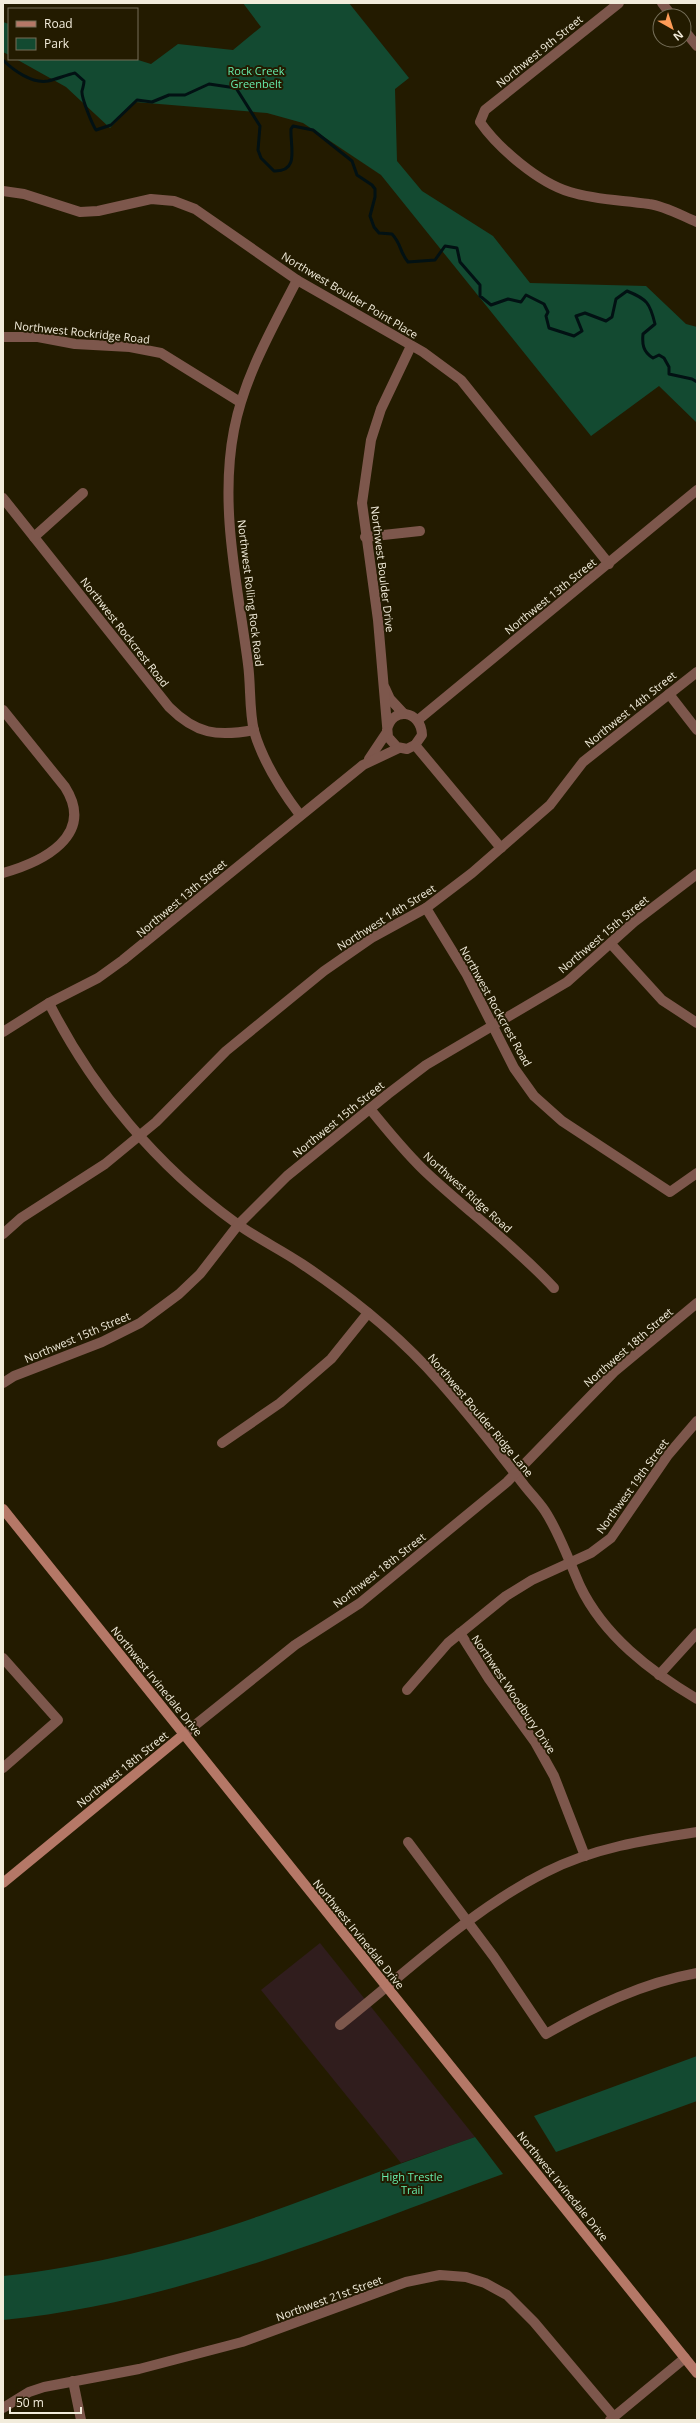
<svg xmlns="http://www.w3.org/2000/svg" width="700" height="2423" font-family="'Open Sans',sans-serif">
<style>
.commercial{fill:#301d1d}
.green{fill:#134a31}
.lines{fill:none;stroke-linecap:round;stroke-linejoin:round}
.stream{stroke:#021113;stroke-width:3}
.minor{stroke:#7d574c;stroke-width:10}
.tertiary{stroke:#7d574c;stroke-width:10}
.secondary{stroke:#b57867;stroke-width:10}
.labels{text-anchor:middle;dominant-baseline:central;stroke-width:4;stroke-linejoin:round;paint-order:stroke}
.street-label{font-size:11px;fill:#f2ecdb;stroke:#231b00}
.park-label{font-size:11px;fill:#67eead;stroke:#231b00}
</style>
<rect width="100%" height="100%" fill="#231b00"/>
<path class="commercial" d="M320,1943L475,2137L401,2163L261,1990Z"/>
<g class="green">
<path d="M243,3H349L409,78L395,89L397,161L422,191L493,236L530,283L646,286L686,324L697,327V423L659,386L591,436L381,175L303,123L267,113L135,102L110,128L66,87L16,59H135L151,64L178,44L233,50L261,27Z"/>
<path d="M3,22L9,24V55L3,52Z"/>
<path d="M697,2056V2101L556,2152L534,2116Z"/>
<path d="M475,2137L503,2174C340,2233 177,2303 3,2320V2276C92,2266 181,2244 265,2214C335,2189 405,2161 475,2137Z"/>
</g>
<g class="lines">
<path class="stream" d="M3,60C13,70 32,84 48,81C57,79 66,75 75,73L84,81C84,85 83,87 82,91C81,97 92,124 96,130L111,125L137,100L152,102L169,95H185L209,84L236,88L260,126L258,150L261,158L274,171C300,172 290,147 291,129L293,126L313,130L352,161L357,175L372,185L375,189V197L370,216L374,227L379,233L392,234C402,245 399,251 408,262L435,260L445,246L457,248L460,262L480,285V296L491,305L508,299L521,302L526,295L544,304L548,312L546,316L549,328L574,336L582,331L576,316L585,313L606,321L612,317L616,299L627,291C647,299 650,303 655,324L643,334C642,344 643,352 653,358L659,355L664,358L669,367V374L692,379L697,382"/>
<g class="minor">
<path d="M619,3L485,110L480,122C498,148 539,183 570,192C596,200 622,200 649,204C665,206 682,216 697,222"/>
<path d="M662,3L672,16"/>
<path d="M684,30L697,46"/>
<path d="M3,191L24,194L80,212L98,211L151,199L174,201L195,209L297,280L423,352L461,380L609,564"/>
<path d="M297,280C273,327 244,377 234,430C219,507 238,587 248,664C251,686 249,710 254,731C263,762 281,790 300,815"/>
<path d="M3,337H38L75,344L130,347L161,353L240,402"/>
<path d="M3,498L169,707C196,734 217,737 254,730"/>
<path d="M34,537L83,493"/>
<path d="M365,537L420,531"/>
<path d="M385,688L390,699L404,714"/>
<path d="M669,694L697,730"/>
<path d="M3,710L65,787C96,836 42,862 3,873"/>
<path d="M418,720L697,490"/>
<path d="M387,730C392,706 421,710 422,735L415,745L407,749L397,747L388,737L378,620L362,503L371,440L381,409L411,346"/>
<path d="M415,745L501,848"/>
<path d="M369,759L387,732"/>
<path d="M426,908L467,975L514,1068L534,1096L562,1121L670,1192L697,1173"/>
<path d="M611,944L662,1000L697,1023"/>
<path d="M49,1003C92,1089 158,1167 236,1223C256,1238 280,1249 302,1264C353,1298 401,1337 441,1383C470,1416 497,1450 524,1485C531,1494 539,1502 545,1511C560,1534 569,1561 580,1586C604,1636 650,1671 697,1699"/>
<path d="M3,1032L49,1003L98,978L123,960L363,765L399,748"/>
<path d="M370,1109C389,1132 407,1155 429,1175C470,1213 516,1247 554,1288"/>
<path d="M3,1234L21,1218L105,1164L156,1122L226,1051L324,971L373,937L426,908L472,873L550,805L583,762L697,672"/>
<path d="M3,1383L14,1376L102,1342L140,1323L179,1294L200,1274L238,1225L287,1176L388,1094L426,1065L567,982L634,922L697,874"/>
<path d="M222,1443L280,1403L331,1359L368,1313"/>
<path d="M460,1633L489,1679L535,1742L554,1776L585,1856"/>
<path d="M3,1658L58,1720L3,1768"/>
<path d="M659,1675L697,1633"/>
<path d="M407,1690L448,1643L506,1596L532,1580L591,1553L611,1538L668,1455L697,1421"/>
<path d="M408,1842L494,1957L546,2034C593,2007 642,1983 697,1973"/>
<path d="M340,2025C407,1972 469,1911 546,1872C593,1848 645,1840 697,1832"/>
<path d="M73,2381L81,2420"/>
<path d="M3,2408L29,2392L44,2387L139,2369L242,2342L406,2282L440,2275L466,2277L485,2283L507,2295L534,2322L614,2417"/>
<path d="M610,2420L685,2358"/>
</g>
<path class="tertiary" d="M184,1734L295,1645L360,1603L507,1482L614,1372L697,1303"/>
<g class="secondary">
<path d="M3,1509L697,2373"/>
<path d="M3,1883L184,1734"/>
</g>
</g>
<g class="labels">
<g class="street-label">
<text transform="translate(539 51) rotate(-39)">Northwest 9th Street</text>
<text transform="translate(350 295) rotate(31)">Northwest Boulder Point Place</text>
<text transform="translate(82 332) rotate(6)">Northwest Rockridge Road</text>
<text transform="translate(383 569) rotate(83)">Northwest Boulder Drive</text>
<text transform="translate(251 593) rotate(83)">Northwest Rolling Rock Road</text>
<text transform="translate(550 596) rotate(-39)">Northwest 13th Street</text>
<text transform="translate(125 632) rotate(52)">Northwest Rockcrest Road</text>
<text transform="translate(630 709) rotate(-39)">Northwest 14th Street</text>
<text transform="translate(181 898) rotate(-40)">Northwest 13th Street</text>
<text transform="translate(386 917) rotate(-32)">Northwest 14th Street</text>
<text transform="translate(603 934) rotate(-40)">Northwest 15th Street</text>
<text transform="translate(496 1006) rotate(61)">Northwest Rockcrest Road</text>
<text transform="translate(338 1119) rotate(-39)">Northwest 15th Street</text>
<text transform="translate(468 1192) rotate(42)">Northwest Ridge Road</text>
<text transform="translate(77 1337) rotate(-23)">Northwest 15th Street</text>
<text transform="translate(628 1347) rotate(-41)">Northwest 18th Street</text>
<text transform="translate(481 1415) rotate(50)">Northwest Boulder Ridge Lane</text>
<text transform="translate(632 1486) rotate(-54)">Northwest 19th Street</text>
<text transform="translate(379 1570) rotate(-38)">Northwest 18th Street</text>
<text transform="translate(157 1681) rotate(51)">Northwest Irvinedale Drive</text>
<text transform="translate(514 1694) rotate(56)">Northwest Woodbury Drive</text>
<text transform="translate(122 1769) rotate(-39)">Northwest 18th Street</text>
<text transform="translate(359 1934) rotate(51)">Northwest Irvinedale Drive</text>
<text transform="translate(563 2186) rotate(51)">Northwest Irvinedale Drive</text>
<text transform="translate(329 2298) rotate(-20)">Northwest 21st Street</text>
</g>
<g class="park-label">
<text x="256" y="70">Rock Creek<tspan x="256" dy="13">Greenbelt</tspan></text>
<text x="412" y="2176">High Trestle<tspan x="412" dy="13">Trail</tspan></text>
</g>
</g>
<rect width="700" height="2423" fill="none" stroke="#f2ecdb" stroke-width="8"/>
<rect x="8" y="8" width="130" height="52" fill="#231b00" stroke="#766f58"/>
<rect x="16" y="21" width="20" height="6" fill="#b57867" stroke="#766f58"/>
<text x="44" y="28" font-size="12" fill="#f2ecdb">Road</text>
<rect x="16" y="38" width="20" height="12" fill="#134a31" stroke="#766f58"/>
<text x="44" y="48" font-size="12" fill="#f2ecdb">Park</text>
<g transform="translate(672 28) rotate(141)"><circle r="19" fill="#231b00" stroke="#766f58"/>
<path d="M0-3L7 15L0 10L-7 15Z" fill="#fe9c57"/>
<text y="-6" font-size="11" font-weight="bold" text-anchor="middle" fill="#f2ecdb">N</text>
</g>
<path d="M10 2407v6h71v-6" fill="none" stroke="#f2ecdb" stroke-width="2"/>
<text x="16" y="2407" font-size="12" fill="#f2ecdb" stroke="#231b00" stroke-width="3" paint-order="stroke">50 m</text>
</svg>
